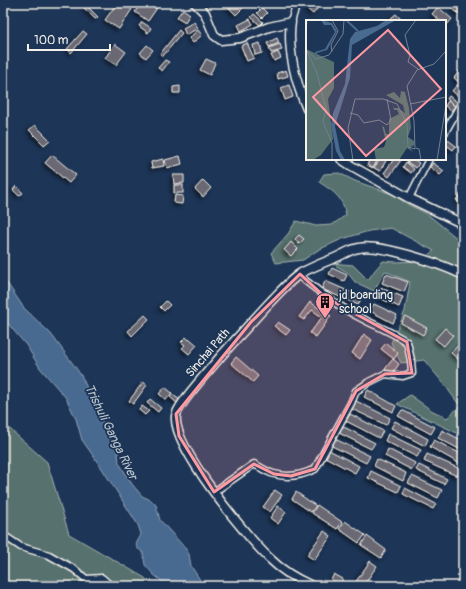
<svg xmlns="http://www.w3.org/2000/svg" width="466" height="589" font-family="Pangolin,sans-serif">
<style>
.green{fill:#56716e;stroke:#a5b1ab}
.water{fill:#4a6b90;stroke:#8ea1b3}
.building{fill:#696773;stroke:#f4f1e8;filter:url(#shadow)}
.lines{fill:none;stroke-linecap:round;stroke-linejoin:round}
.minor-casing{stroke:#f4f1e8;stroke-width:9}
.tertiary-casing{stroke:#f4f1e8;stroke-width:11}
.minor{stroke:#1d3557;stroke-width:6}
.tertiary{stroke:#1d3557;stroke-width:8}
.marked{fill:#ff9aa2;fill-opacity:0.2;stroke:#ff9aa2;stroke-width:3;stroke-linejoin:round}
.labels{text-anchor:middle;dominant-baseline:central;stroke-width:3.5;stroke-linejoin:round;paint-order:stroke}
.poi-label{font-size:12px;fill:#f4f1e8;stroke:#1d3557;text-anchor:start}
.street-label{font-size:12px;fill:#f4f1e8;stroke:#1d3557}
.water-label{font-size:13px;font-style:italic;fill:#b8c2c9;stroke:#1d3557}
.inset-river{fill:none;stroke:#4a6b90;stroke-width:2}
.inset-road{fill:none;stroke:#738091;stroke-width:1}
.view{fill:#ff9aa2;fill-opacity:0.15;stroke:#ff9aa2;stroke-width:2}
.inset-edge{fill:none;stroke:#f4f1e8;stroke-width:2}
</style>
<defs>
<filter id="shadow"><feDropShadow dx="-2" dy="2" stdDeviation="2" flood-color="#0009"/></filter>
</defs>
<rect width="100%" height="100%" fill="#1d3557"/>
<filter id="ink" filterUnits="userSpaceOnUse"><feTurbulence type="fractalNoise" baseFrequency=".025" numOctaves="2"/><feDisplacementMap in="SourceGraphic" scale="8" xChannelSelector="R" yChannelSelector="G"/><feConvolveMatrix kernelMatrix="1 2 1 2 8 2 1 2 1" color-interpolation-filters="sRGB"/></filter>
<g filter="url(#ink)">
<g class="green">
<path d="M339,173L355,181L392,194L409,205L426,213L463,243V436L397,404L410,395L431,410L447,418L460,406L444,384L424,360L401,363L391,343L405,311L410,282L385,271L374,291L355,282L347,272L331,263L353,265L368,280L375,270L383,261L396,262L421,261L434,251L391,228L369,231L342,239L318,250L303,260L276,263L271,253L288,234L296,221L316,226L332,225L346,215C342,196 334,192 319,182L324,174Z"/>
<path d="M3,423L47,462L69,534L145,578L153,586H3Z"/>
</g>
<path class="water" d="M3,279L7,283L24,308L51,334L76,368L82,377L98,412L118,452L119,463L121,466L132,484L142,496L151,500L156,505L160,520L185,548L189,554L191,566L204,586H168L154,575L145,565L143,553C142,551 140,550 138,549C133,544 140,539 141,534L138,525L101,467L82,440L76,419L66,398L40,368L26,345L3,318Z"/>
<g class="building">
<path d="M117,3H123L132,9L119,29L105,20Z"/>
<path d="M141,3H150L157,8L148,21L135,12Z"/>
<path d="M224,3H244L246,5L236,15Z"/>
<path d="M309,3L317,9L313,14L306,8Z"/>
<path d="M456,3H463V16L452,9Z"/>
<path d="M86,5L98,17L95,19L84,8Z"/>
<path d="M438,7L452,19L446,26L445,21H440L432,14Z"/>
<path d="M262,8L267,13L262,18L257,13Z"/>
<path d="M183,9L190,14L185,22L177,17Z"/>
<path d="M254,14L263,22L260,25L251,17Z"/>
<path d="M396,14L403,21H394L391,18Z"/>
<path d="M250,19L253,24L241,31L238,25Z"/>
<path d="M142,22L151,28L148,33L139,26Z"/>
<path d="M194,22L198,28L186,35L183,28Z"/>
<path d="M179,30L182,33L163,56L160,54Z"/>
<path d="M198,30L202,35L193,43L189,38Z"/>
<path d="M83,31L87,34L71,53L67,49Z"/>
<path d="M277,38L279,43L269,47L267,43Z"/>
<path d="M247,43L254,58L247,61L241,46Z"/>
<path d="M260,43L262,53L255,55L253,45Z"/>
<path d="M115,44L126,52L116,65L105,58Z"/>
<path d="M280,44L282,50L271,53L269,48Z"/>
<path d="M147,45L153,50L146,58L140,53Z"/>
<path d="M278,52L281,58L274,61L271,55Z"/>
<path d="M206,59L215,63L210,75L200,70Z"/>
<path d="M165,60L169,62L162,71L158,68Z"/>
<path d="M286,70L288,76L278,79L277,73Z"/>
<path d="M459,71L463,74V78L460,83L454,78Z"/>
<path d="M289,85L293,97L285,100L281,88Z"/>
<path d="M457,85L463,90L458,96L452,91Z"/>
<path d="M180,86V93H173V87Z"/>
<path d="M449,96L458,103L455,106L447,99Z"/>
<path d="M448,101L455,106L451,111L445,106Z"/>
<path d="M35,125L50,140L44,145L29,130Z"/>
<path d="M448,140L456,146L453,150L445,144Z"/>
<path d="M52,155L76,175L69,183L45,163Z"/>
<path d="M180,156L182,164L167,168L165,160Z"/>
<path d="M163,159L164,166L152,168L151,162Z"/>
<path d="M370,159H378L373,168L367,165Z"/>
<path d="M380,159H387L380,171L374,168Z"/>
<path d="M394,159L401,160L389,177L384,173Z"/>
<path d="M409,159H413L419,163L416,168L407,162Z"/>
<path d="M406,162L414,169L411,173L403,167Z"/>
<path d="M433,163L444,171L440,175L430,167Z"/>
<path d="M173,175H184V183L174,184Z"/>
<path d="M203,180L211,188L203,197L195,189Z"/>
<rect x="174" y="185" width="9" height="8"/>
<path d="M16,186L23,193L19,196L13,190Z"/>
<path d="M461,193L463,194V205L456,200Z"/>
<path d="M175,195L183,196L182,204L174,203Z"/>
<path d="M299,235L304,239L299,244L295,239Z"/>
<path d="M291,242L298,249L291,256L284,250Z"/>
<path d="M332,268L347,275L344,281L329,274Z"/>
<path d="M386,274L408,282L404,292L382,283Z"/>
<path d="M325,281L362,297L358,305L322,289Z"/>
<path d="M381,288L403,297L399,307L377,297Z"/>
<path d="M166,301L170,305L164,311L160,307Z"/>
<path d="M310,302L331,316L316,337L310,333L322,317L312,310L304,320L299,317Z"/>
<path d="M374,304L397,315L393,323L370,311Z"/>
<path d="M145,315L149,319L132,336L128,331Z"/>
<path d="M405,316L427,328L423,335L401,323Z"/>
<path d="M278,322L290,330L286,335L274,326Z"/>
<path d="M445,328L453,335L444,346L435,339Z"/>
<path d="M364,334L372,340L360,359L352,353Z"/>
<path d="M186,337L189,340L190,339L197,345L189,354L182,348L185,345L181,342Z"/>
<path d="M386,343L398,353L394,359L381,349Z"/>
<path d="M460,343L463,345V356L459,360L451,353Z"/>
<path d="M236,357L258,376L253,382L231,363Z"/>
<path d="M393,359L399,364L392,374L385,369Z"/>
<path d="M143,382L147,385L133,404L129,401Z"/>
<path d="M165,387L172,393L166,400L159,394Z"/>
<path d="M368,390L396,406L393,412L364,397Z"/>
<path d="M172,394L181,401L178,404L170,397Z"/>
<path d="M150,399L161,408L158,412L147,403Z"/>
<path d="M356,401L390,418L386,425L352,409Z"/>
<path d="M142,406L149,411L145,415L139,410Z"/>
<path d="M402,410L435,427L431,434L398,416Z"/>
<path d="M350,414L383,431L379,438L346,421Z"/>
<path d="M395,421L428,439L425,446L391,428Z"/>
<path d="M342,426L375,443L371,449L339,433Z"/>
<path d="M442,430L463,441V451L438,438Z"/>
<path d="M388,434L421,450L417,457L385,441Z"/>
<path d="M335,439L370,456L366,463L332,446Z"/>
<path d="M434,440L463,455L462,465L430,447Z"/>
<path d="M388,449L415,463L412,470L385,456Z"/>
<path d="M329,450L359,466L355,473L325,457Z"/>
<path d="M427,454L460,469L457,476L424,461Z"/>
<path d="M377,459L406,473L403,481L374,466Z"/>
<path d="M419,465L447,479L444,484L416,470Z"/>
<path d="M371,471L401,486L398,492L368,478Z"/>
<path d="M412,476L442,490L438,498L408,483Z"/>
<path d="M405,488L436,504L433,509L403,494Z"/>
<path d="M275,490L282,495L270,512L263,507Z"/>
<path d="M296,492L316,506L311,512L292,499Z"/>
<path d="M317,505L342,522L337,529L312,513Z"/>
<path d="M278,506L286,512L278,524L270,518Z"/>
<path d="M345,521L365,535L359,543L339,529Z"/>
<path d="M324,531L331,536L314,560L307,555Z"/>
<path d="M367,536L386,550L381,558L361,545Z"/>
<path d="M370,561L377,566L363,586H353Z"/>
<path d="M334,574L343,579L340,584L331,580Z"/>
</g>
<g class="lines">
<defs>
<g id="minor">
<path d="M291,22L297,3"/>
<path d="M445,132L463,100"/>
<path d="M409,198L429,159"/>
<path d="M214,492L254,464C260,467 267,472 274,474C288,478 303,475 315,469L351,403L356,391L369,382L385,374L403,376L412,373L411,360L407,342C392,332 376,326 361,318C339,307 321,293 302,278L300,274"/>
<path d="M3,535L21,547L49,555L74,569L86,579L102,578L111,586"/>
</g>
<g id="tertiary">
<path d="M195,3L205,13L214,35L221,40L240,38L269,27L291,22C287,49 296,84 307,109"/>
<path d="M341,159L350,165L409,198L463,224"/>
<path d="M312,586C296,579 281,570 269,558C246,536 172,446 176,416C177,405 212,367 221,356C238,337 255,318 272,300C281,291 290,280 301,273C312,267 325,262 337,257C344,254 351,249 359,248C379,243 444,265 463,275"/>
</g>
</defs>
<use href="#minor" class="minor-casing"/>
<use href="#tertiary" class="tertiary-casing"/>
<use href="#minor" class="minor"/>
<use href="#tertiary" class="tertiary"/>
</g>
</g>
<path class="marked" d="M300,274L325,297L407,342L412,373L385,374L356,391L315,469L291,476L274,474L254,464L214,492L179,436L176,414L251,322Z"/>
<defs>
<symbol id="building-pin" viewBox="-11 -11 22 30"><path d="M0 17L-7.5 6A9.5 9.5 0 1 1 7.5 6Z" fill="#ff9aa2" stroke="#1d3557"/><path d="M-4-6H4V6H1V3H-1V6H-4ZM-2.5-4.3h1.7v1.8h-1.7ZM.8-4.3h1.7v1.8H.8ZM-2.5-1h1.7V.8h-1.7ZM.8-1h1.7V.8H.8Z" fill="#111"/></symbol>
</defs>
<g fill-rule="evenodd">
<use href="#building-pin" x="314" y="291" width="22" height="30"/>
</g>
<g class="labels">
<g class="poi-label">
<text x="339" y="295">jd boarding<tspan x="339" dy="14">school</tspan></text>
</g>
<g class="street-label">
<text transform="translate(208 353) rotate(-49)">Sinchai Path</text>
</g>
<g class="water-label">
<text transform="translate(111 432) rotate(64)">Trishuli Ganga River</text>
</g>
</g>
<g transform="translate(306 20)">
<rect width="140" height="140" fill="#1d3557"/>
<path d="M0,29L28,42V68L22,79L27,119L15,135L7,140H0ZM95,71L99,72L103,88L105,108L102,117L108,121V125L104,128L107,132L101,128L93,140H70L68,129L78,127L80,121L76,106L78,107L80,114H83V99L93,94L91,90H88L86,82L88,88H92L99,93L97,85L80,75L88,72L94,78Z" fill="#56716e"/>
<path d="M15,0L26,3L31,11L21,30L11,33L10,38L9,32L19,29L29,12L25,5H18ZM80,0H90L46,25L44,58L29,106L34,131L39,140H35L30,131L25,105L27,93L39,64L44,19L49,12L71,6Z" fill="#4a6b90"/>
<path class="inset-river" d="M40,0L52,11"/>
<path class="inset-road" d="M110,0L99,15L104,35L102,42L112,49M0,13L1,0M0,29L11,53L20,89L17,102L26,123V140M0,30L10,39L23,35L37,14L38,0M26,32L25,25L32,11L26,0M104,84L140,77M44,93L52,95L58,103L73,100L81,105L85,100L81,79M110,128L113,129L115,140M47,140L42,108L49,79H77L91,84L101,104L102,127L109,129L108,101L101,66L111,50L128,44L140,31M131,140L140,85"/>
<path class="view" d="M82,10L135,69L60,136L7,77Z"/>
<rect width="140" height="140" class="inset-edge"/>
</g>
<rect width="466" height="589" fill="none" stroke="#1d3557" stroke-width="16"/>
<rect x="8" y="8" width="450" height="573" fill="none" stroke="#f4f1e8" stroke-width="1.5" filter="url(#ink)"/>
<path d="M28 44v6h82v-6" fill="none" stroke="#f4f1e8" stroke-width="2"/>
<text x="34" y="44" font-size="12" fill="#f4f1e8" stroke="#1d3557" stroke-width="3" paint-order="stroke">100 m</text>
</svg>
